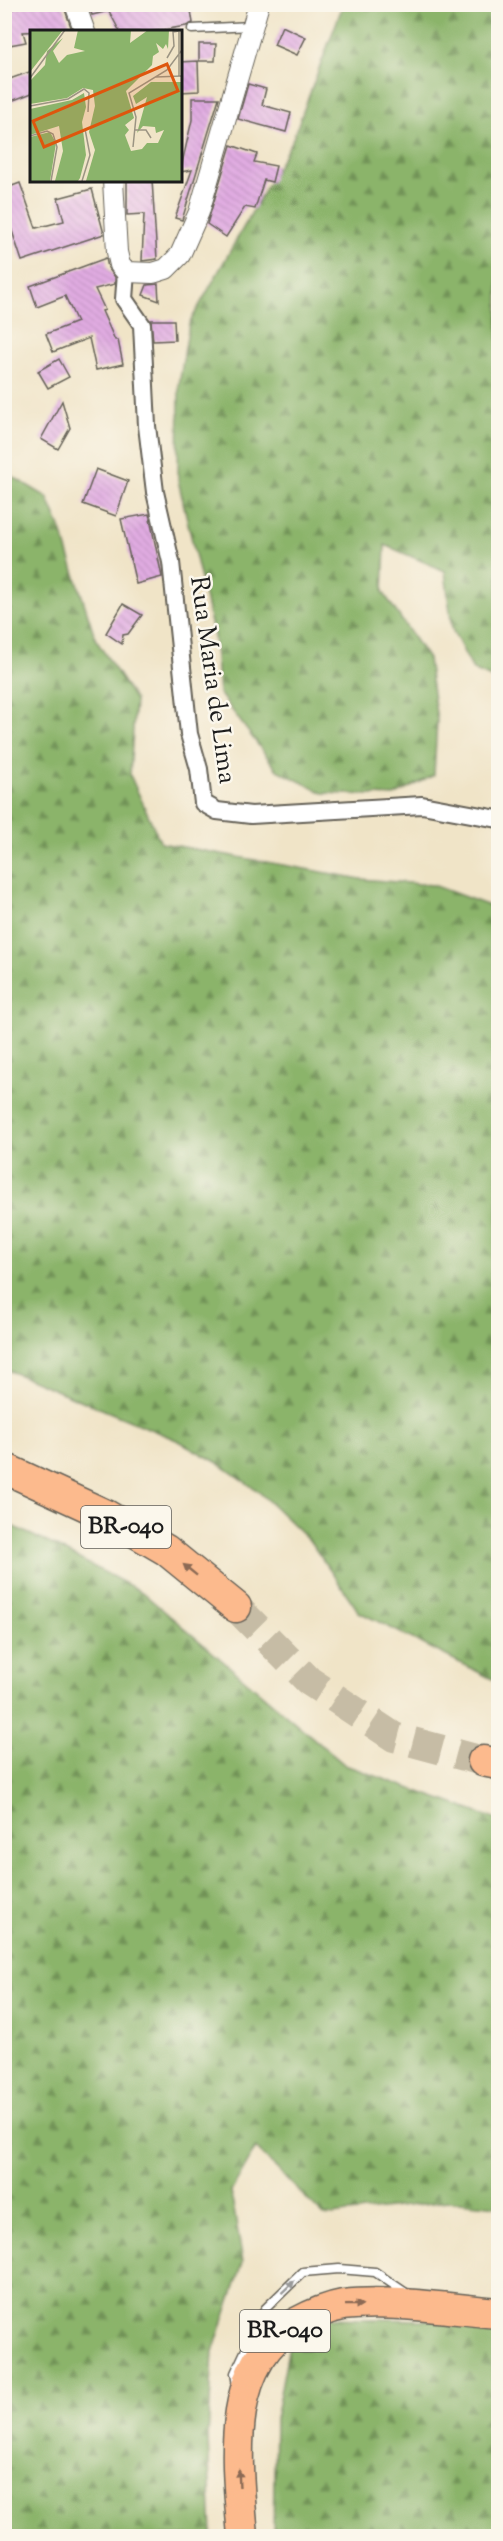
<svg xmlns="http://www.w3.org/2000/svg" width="503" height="2541" font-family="'Sorts Mill Goudy',serif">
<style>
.forest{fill:url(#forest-firs);stroke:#546844;stroke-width:1.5}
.building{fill:url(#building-back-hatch)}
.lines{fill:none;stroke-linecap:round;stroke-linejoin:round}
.motorway-tunnel{stroke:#c6bca5;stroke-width:30;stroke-dasharray:30 15;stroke-linecap:butt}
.service-casing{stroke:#666258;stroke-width:11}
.minor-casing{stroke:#666258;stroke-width:20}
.tertiary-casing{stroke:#666258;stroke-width:22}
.motorway-casing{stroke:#666258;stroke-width:33}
.service{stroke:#fff;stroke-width:8}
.minor{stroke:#fff;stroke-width:16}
.tertiary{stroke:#fff;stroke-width:20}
.motorway{stroke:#fcba8d;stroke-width:30}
.oneway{fill:#8c6b54}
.oneway2{fill:#999}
.labels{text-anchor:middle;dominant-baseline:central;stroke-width:5;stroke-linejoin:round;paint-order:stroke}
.shield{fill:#fbf7ec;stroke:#5f5e5a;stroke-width:1.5}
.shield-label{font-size:24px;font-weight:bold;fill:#1c1c1c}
.street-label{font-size:26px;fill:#1c1c1c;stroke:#fbf7ec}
.inset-road{fill:none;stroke:#9b9483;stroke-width:1.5}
.view{fill:#de560d;fill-opacity:0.15;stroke:#de560d;stroke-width:3}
.inset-edge{fill:none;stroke:#1c1c1c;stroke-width:3}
</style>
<defs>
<pattern id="forest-firs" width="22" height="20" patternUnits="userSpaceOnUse" patternTransform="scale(1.5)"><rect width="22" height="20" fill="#8bb46b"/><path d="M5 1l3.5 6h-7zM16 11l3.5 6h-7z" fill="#719257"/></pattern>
<pattern id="building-back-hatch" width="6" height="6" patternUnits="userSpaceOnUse" patternTransform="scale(1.5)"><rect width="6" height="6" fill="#e1ace2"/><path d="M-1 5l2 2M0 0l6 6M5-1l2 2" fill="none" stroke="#c093c1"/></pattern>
</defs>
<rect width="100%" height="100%" fill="#fbf7ec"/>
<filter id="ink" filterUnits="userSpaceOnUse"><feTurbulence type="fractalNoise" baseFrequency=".0167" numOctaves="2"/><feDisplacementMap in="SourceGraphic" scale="12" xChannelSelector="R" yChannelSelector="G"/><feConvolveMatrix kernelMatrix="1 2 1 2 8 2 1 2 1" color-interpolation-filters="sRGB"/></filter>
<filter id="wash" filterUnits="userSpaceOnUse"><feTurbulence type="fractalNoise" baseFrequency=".008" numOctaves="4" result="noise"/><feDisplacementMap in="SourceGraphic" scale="24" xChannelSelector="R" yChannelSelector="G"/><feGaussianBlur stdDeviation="1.35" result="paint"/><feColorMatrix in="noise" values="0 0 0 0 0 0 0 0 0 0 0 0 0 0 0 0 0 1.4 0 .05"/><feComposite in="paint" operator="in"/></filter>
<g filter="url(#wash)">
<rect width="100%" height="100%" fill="#f0e4c7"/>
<g class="forest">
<path d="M343,5H498V681L473,670L452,629L445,571L385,545L383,592L428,659L437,720L434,775L394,796L323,793L277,770L219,693L214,636L178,480L179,385L189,324L292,141Z"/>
<path d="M5,472L47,497L60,527L96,640L135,700L130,775L161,843L361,879L433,885L498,909V1682L359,1612L309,1540L259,1492L218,1463L179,1441L5,1369Z"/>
<path d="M5,1523L49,1543L142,1592L345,1765L498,1820V2206L448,2201L324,2216L256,2148L231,2192L243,2262L213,2352L208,2438L212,2536H5Z"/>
<path d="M324,2318L425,2320L498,2326V2536H273L275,2419L290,2341Z"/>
</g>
<g id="blocks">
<g class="building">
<path d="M33,4H63L72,30L23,32L26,42L4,46V11Z"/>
<path d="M88,4H190L193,23L186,26L151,32H120L109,11L92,15Z"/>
<path d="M282,26L306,37L297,55L274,45Z"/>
<path d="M199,44H216L215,61H199Z"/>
<path d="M198,61L199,91L180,92V62Z"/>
<path d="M32,71V93L4,104V81Z"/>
<path d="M248,84L266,89L262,105L291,113L286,132L238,119Z"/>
<path d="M192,98H219L182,220L175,218L192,170L180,172L192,120Z"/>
<path d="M231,145L257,154L254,162L276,166L272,182L264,180L255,209L245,207L226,237L207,224Z"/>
<path d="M127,180H152L157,259L142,261L144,214L127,215Z"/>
<path d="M20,183L36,228L64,221L58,198L92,189L104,234L22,261L4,207V189Z"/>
<path d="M106,258L108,268L115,277V284L95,289L105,310L102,311L115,340H118L123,364L96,370L89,338L53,352L46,334L77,322L65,296L37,307L30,286Z"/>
<path d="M158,284L159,301L143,295L147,285Z"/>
<path d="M151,320H174L175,340L153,341Z"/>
<path d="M59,359L69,377L48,388L38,371Z"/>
<path d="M62,401L70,428L58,449L41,439Z"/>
<path d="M96,469L128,481L116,516L83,504Z"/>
<path d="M149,514L162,577L136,584L121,519Z"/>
<path d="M123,604L142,615L128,634L123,635L122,644L106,633Z"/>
</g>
</g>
</g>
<g filter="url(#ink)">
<use href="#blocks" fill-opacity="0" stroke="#666258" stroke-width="1.5"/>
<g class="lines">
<path class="motorway-tunnel" d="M236,1607L309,1681L394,1737L483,1761"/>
<defs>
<g id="service">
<path d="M192,29L251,26"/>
<path d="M237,2385L235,2373L265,2309L303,2272L339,2269L375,2272L409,2295"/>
</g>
<path id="minor" d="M126,272L124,299L142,325L147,426L155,492L171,562L189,734L199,769L203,803L217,811L251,815L422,805L498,819"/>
<g id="tertiary">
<path d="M75,4L85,32"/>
<path d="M113,180L117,252L120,265L126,272L153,273L166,269L180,255L199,212L259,4"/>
</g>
<g id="motorway">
<path d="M4,1468L106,1515L166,1550L236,1607"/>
<path d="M483,1761L498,1764"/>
<path d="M243,2536C237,2465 223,2365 296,2323C311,2315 326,2308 343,2305C389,2299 451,2309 498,2313"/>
</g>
</defs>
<use href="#service" class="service-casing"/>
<use href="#minor" class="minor-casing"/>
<use href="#tertiary" class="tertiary-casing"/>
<use href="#motorway" class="motorway-casing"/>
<use href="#service" class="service"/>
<use href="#minor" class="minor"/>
<use href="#tertiary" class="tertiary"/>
<use href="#motorway" class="motorway"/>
</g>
<defs><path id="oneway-solid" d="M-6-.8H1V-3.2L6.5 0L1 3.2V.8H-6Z" transform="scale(1.5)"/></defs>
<g class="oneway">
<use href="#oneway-solid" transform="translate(190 1570) rotate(-141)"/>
<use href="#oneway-solid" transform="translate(354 2305) rotate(-1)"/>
<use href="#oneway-solid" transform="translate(239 2478) rotate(-93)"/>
</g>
<use class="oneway2" href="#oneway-solid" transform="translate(288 2287) rotate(-43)"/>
</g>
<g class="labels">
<g class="shield">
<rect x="81" y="1506" width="90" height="42" rx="4.5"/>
<rect x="240" y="2310" width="90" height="42" rx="4.5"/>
</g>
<g class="shield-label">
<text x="126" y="1527">BR-040</text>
<text x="285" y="2331">BR-040</text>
</g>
<g class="street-label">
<text transform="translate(212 680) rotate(82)">Rua Maria de Lima</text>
</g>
</g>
<g transform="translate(30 30)">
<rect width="152" height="152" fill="#f0e4c7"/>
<path d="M0,0H33L0,42ZM48,0H101L100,13L118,0H139L138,19L136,14L133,19L126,13L129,22L123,26L122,35L96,61L104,88L95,95L99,100L95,105L101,121L112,119L117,113H128L134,100L126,103L125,97L113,96L107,103L117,67L106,74L103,66L121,52H151V151H56L65,120L59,102L65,76L63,60L53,58L37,68L0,74V51L15,35L17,21L33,8L23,21L29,33L37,25L55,21L44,18ZM54,63L56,77L52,92L56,125L50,148L48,151H25L33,121L29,96L0,105V79L42,70ZM20,102L26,113L20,151H0V107Z" fill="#8bb46b"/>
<path class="inset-road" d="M137,28L144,16L143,2L149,1V47M126,47L152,46M0,48L35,0M0,76L38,69L54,59L59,63L58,82M105,100H116L121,108M0,106L17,101L23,104L27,117L21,151M103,117L106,87L99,63L137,40L152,20M52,151L60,125L55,99"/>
<path class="view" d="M137,34L148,61L14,117L3,91Z"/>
<rect width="152" height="152" class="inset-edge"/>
</g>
<rect width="503" height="2541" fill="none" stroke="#fbf7ec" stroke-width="24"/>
</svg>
